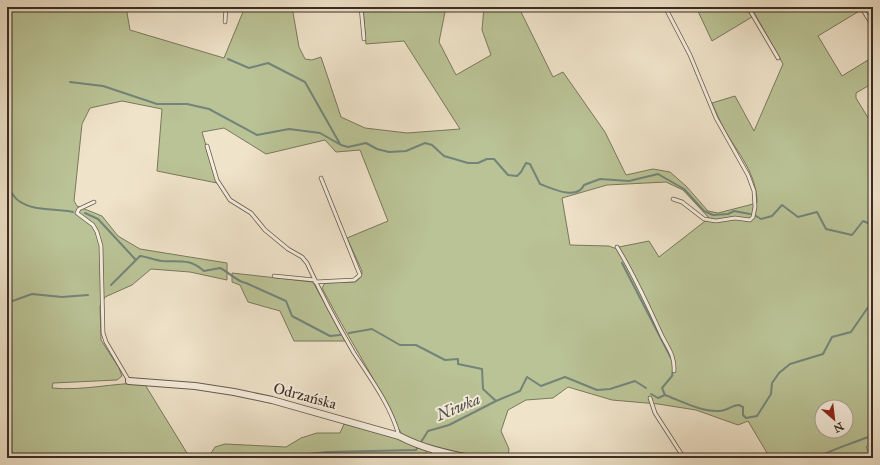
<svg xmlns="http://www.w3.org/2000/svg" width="880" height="465" font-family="'IM FELL Great Primer',serif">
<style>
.green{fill:#bac396;stroke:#7a785d;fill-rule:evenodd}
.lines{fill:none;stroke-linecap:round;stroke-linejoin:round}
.stream{stroke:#73847a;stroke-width:2}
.lane-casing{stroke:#665a4e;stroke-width:4.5}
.street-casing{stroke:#665a4e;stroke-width:8}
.lane{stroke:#f5eddd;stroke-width:3}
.street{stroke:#f5eddd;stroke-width:6}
.labels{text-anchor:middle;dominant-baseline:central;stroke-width:4;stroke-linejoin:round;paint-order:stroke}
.street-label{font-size:15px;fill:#392c24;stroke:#f5eddd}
.water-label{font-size:16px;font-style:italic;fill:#515048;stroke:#f5eddd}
</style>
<rect width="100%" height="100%" fill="#efe3ca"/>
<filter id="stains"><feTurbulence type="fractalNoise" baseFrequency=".005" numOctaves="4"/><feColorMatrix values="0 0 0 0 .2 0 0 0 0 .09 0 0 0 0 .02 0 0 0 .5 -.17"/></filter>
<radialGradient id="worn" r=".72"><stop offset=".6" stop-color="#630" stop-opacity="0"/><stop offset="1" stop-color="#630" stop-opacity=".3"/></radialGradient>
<g class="green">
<path d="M7,7H126L130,30L224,58L245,7H292L299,47L305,59L312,60L321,57L341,117L365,128L407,133L460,129L404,41L366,44L363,7H446L439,42L456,75L491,55L482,30L484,7H529L521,12L553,77L563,72L605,132L626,175L653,169L670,172L686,186L708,211L718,213L757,203C757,174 738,153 724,129C720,121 716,112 712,103L735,96L754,131L783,64L751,7H859L861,10L818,36L842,76L873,57V83L856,93V98L870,121L873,120V443L866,447L872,458H770L748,421L738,425L696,410L658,404L612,400L568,387L553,398L526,400L508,410L501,431L509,449L508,458C487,457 418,449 404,436C395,427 388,406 382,395C363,359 341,325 322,288L325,283L355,282C360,279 362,276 362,271L347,238L388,221L360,150L336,152L325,140L266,154L224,128L202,132L217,183L157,171L162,109L122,101L90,108L82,124L74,201L77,206L102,216L118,236L140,249L227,263V280L190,272L151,269L132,285L105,297L100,306L101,340L119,368L122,376L117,380L53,383L52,388C83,391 113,383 144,383L190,458H7ZM666,182L683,190L709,218L659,257L649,241L614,248L609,246L570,245L562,198L607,185ZM822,407H846V431H822Z"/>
<path d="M696,7H746L752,17L712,41Z"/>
<path d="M232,273L313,282L345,341H294L280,311L248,302L240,285L232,282Z"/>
<path d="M344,424L391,436L426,451L427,455L425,458H208L215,447L225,444L286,447L301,438L317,433H340Z"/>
</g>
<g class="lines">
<g class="stream">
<path d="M228,59L249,68L268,63L305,82L340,144"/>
<path d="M70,82L103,86L157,104H187L209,109L257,135L289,129L320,133L341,145L348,147L366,143L377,149L389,152L406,151L425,143L432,145L444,156L468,163H478L487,159H494L508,175L517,176L521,172L526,163L530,164L540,184C551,188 577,201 584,185L600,179L629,181L658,174L684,189L704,211L713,215L728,214L734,211L750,214"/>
<path d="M7,186C10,190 14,198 19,201C35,212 55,208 73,212"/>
<path d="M85,213L98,219L135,259"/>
<path d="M756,216L761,219L772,216L782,205L798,217L817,212L826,229L852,235L863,221L873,225"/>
<path d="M622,263L671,358"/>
<path d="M111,285L140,256C147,257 155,260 162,261C180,262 189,258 204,271L220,268C229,272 237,282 246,283L286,301L292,316L330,336L340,335"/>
<path d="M7,303L32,294L62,297L88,295"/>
<path d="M349,333L372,329L400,345H416L445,360L458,359V364L482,369L483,389L496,401"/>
<path d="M651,394L658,398L665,395C681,401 701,412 719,411C727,411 732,405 739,405L743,407V415L746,418L757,416L771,394L772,383L779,373L790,364L823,354L832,337L851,332L873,300"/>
<path d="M665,395L662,388L672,376L673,370"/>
<path d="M268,458L327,452L416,450L428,431L449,425L496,401L520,391L527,377L541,386L565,377L597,390L610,389L635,381L646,388"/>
<path d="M816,458C835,448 854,443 873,435"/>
</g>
<defs>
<g id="lane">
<path d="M361,7L364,39"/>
<path d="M665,7L690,55L716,118L748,175L754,191L755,207L753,217L750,220L735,218L716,221L704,219L682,202L673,199"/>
<path d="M748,7L778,58"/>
<path d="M863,10L873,26"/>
<path d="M225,22L226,7"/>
<path d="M207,146L217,180L230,200L251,213L265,230L288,249L302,257L307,263C321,294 337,324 354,353C371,379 391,406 399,436"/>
<path d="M94,202L79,209L77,213L93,225L97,232L101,246L103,333L106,342L129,381"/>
<path d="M617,247C635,276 648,306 662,336C668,348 675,356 674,371"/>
<path d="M274,276L315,280"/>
<path d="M315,282L354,280L360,275L321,178"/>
<path d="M650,398L655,413L684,458"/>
<path d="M429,458L436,450"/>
</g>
<path id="street" d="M129,381L195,386L234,392L272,400L399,436C422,448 445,453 469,458"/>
</defs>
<use href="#lane" class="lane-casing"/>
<use href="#street" class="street-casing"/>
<use href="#lane" class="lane"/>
<use href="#street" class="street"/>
</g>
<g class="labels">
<g class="street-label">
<text transform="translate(305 396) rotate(15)">Odrzańska</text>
</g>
<g class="water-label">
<text transform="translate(458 407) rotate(-23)">Niwka</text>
</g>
</g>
<rect width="880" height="465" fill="none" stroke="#efe3ca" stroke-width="24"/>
<rect x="8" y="8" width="864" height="449" fill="none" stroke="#392c24" stroke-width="2"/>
<rect x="12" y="12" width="856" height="441" fill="none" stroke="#392c24"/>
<g transform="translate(834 419) rotate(152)"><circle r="19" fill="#f5eddd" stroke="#aaa093"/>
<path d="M0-3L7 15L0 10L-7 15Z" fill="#8f2418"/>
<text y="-6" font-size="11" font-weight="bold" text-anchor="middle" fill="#392c24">N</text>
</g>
<rect width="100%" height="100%" filter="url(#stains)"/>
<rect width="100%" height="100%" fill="url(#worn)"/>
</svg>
